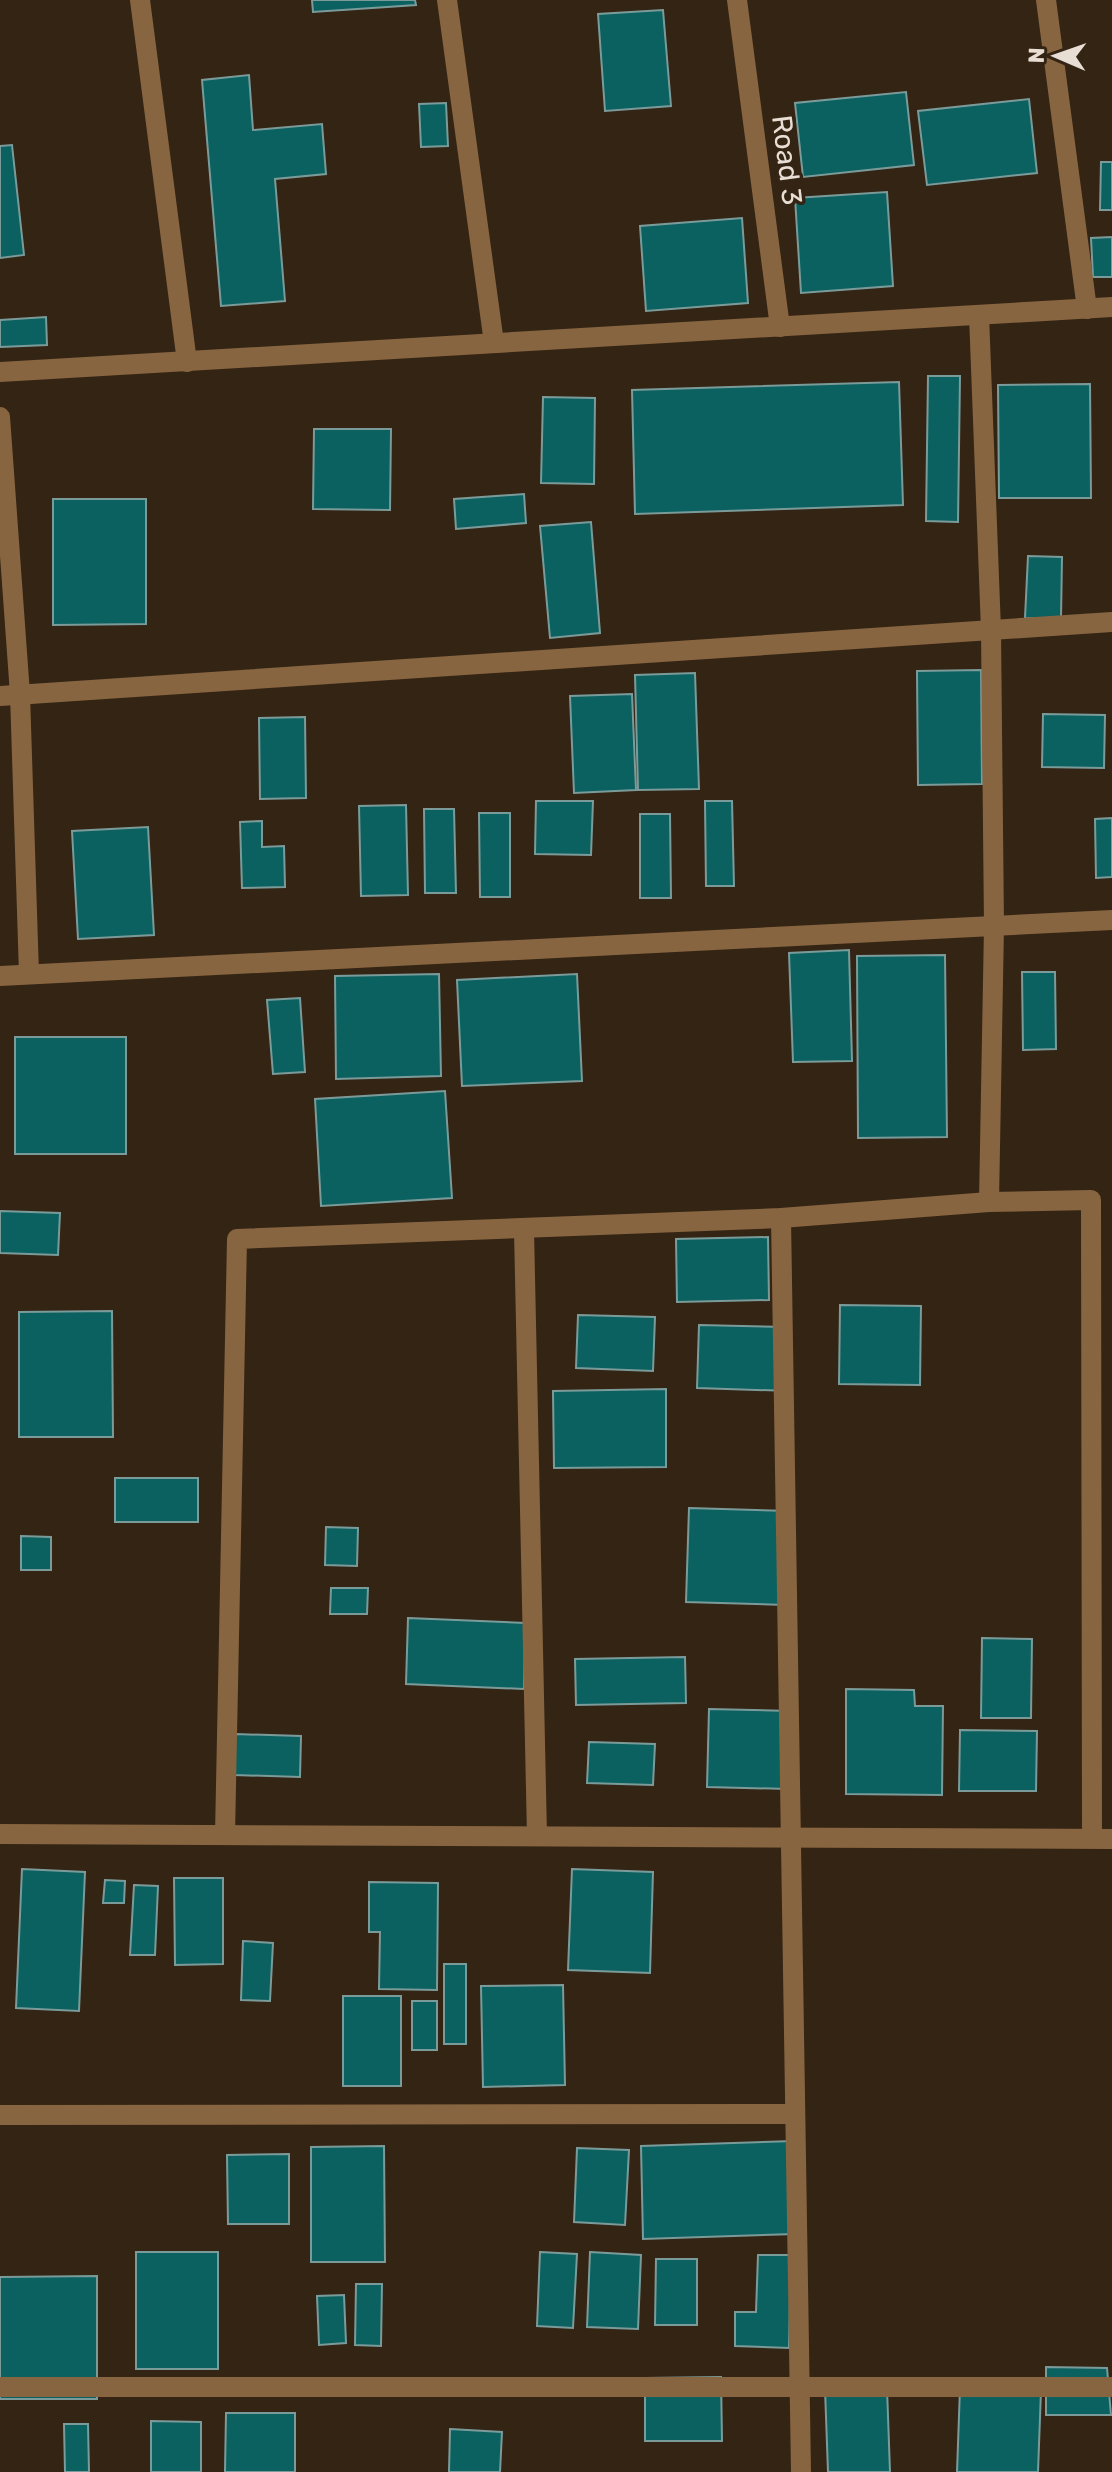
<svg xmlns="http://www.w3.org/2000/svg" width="1112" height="2472" font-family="Rubik,sans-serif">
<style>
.building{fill:#0a615f;stroke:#7b9b9a;stroke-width:2}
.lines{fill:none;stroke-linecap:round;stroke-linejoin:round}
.minor{stroke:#886541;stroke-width:20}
.labels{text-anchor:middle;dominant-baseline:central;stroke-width:7;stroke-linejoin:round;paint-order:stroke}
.street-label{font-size:28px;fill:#e9ded4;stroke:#342414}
</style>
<rect width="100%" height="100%" fill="#342414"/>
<g class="building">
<path d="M312,0H415L416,5L313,12Z"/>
<path d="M663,10L671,106L605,111L598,14Z"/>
<path d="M249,75L253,130L322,124L326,174L275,179L285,301L221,306L202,80Z"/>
<path d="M906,92L914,165L803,177L795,103Z"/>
<path d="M1029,99L1037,173L927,185L918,111Z"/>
<path d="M446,103L448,146L421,147L419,104Z"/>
<path d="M12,145L24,255L0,258V146Z"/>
<path d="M1101,162H1112V210H1100Z"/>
<path d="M887,192L893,286L801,293L795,198Z"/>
<path d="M742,218L748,303L646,311L640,226Z"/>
<path d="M1112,237V277H1093L1091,238Z"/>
<path d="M46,317L47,345L0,347V320Z"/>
<path d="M928,376H960L958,522L926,521Z"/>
<path d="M899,382L903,505L635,514L632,390Z"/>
<path d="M1090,384L1091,498H999L998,385Z"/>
<path d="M543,397L595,398L594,484L541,483Z"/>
<path d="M314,429H391L390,510L313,509Z"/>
<path d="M524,494L526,523L456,529L454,499Z"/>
<path d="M53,499H146V624L53,625Z"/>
<path d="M591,522L600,633L550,638L540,526Z"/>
<path d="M1028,556L1062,557L1061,619L1025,618Z"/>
<path d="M981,670L982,784L918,785L917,671Z"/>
<path d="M695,673L699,789L638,790L635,675Z"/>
<path d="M632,694L636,790L574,793L570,696Z"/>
<path d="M1043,714L1105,715L1104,768L1042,767Z"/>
<path d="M305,717L306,798L260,799L259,718Z"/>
<path d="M536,801H593L591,855L535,854Z"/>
<path d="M705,801H732L734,886H706Z"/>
<path d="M406,805L408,895L361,896L359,806Z"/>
<path d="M424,809H454L456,893H425Z"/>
<path d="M479,813H510V897H480Z"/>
<path d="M640,814H670L671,898H640Z"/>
<path d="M1112,818V877L1096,878L1095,819Z"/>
<path d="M262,821V847L284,846L285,887L242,888L240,822Z"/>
<path d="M148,827L154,935L78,939L72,831Z"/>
<path d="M849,950L852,1061L793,1062L789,953Z"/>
<path d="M945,955L947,1137L858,1138L857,956Z"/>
<path d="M1022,972H1055L1056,1049L1023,1050Z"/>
<path d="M439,974L441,1076L336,1079L335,976Z"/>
<path d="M577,974L582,1081L462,1086L457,980Z"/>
<path d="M300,998L305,1072L273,1074L267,1000Z"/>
<rect x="15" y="1037" width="111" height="117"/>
<path d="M445,1091L452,1198L321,1206L315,1099Z"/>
<path d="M0,1211L60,1213L58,1255L0,1253Z"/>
<path d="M768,1237L769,1300L677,1302L676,1239Z"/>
<path d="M840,1305L921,1306L920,1385L839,1384Z"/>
<path d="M112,1311L113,1437H19V1312Z"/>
<path d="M578,1315L655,1317L653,1371L576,1368Z"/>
<path d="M699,1325L790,1327L789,1391L697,1388Z"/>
<path d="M666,1389V1467L554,1468L553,1391Z"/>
<rect x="115" y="1478" width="83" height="44"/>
<path d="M689,1508L789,1511L786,1605L686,1602Z"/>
<path d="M326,1527L358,1528L357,1566L325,1565Z"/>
<path d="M21,1536L51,1537V1570H21Z"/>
<path d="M331,1588H368L367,1614H330Z"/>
<path d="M408,1618L525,1623L524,1689L406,1684Z"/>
<path d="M982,1638L1032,1639L1031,1718H981Z"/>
<path d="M685,1657L686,1703L576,1705L575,1659Z"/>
<path d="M846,1689L914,1690L915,1706H943L942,1795L846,1794Z"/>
<path d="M709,1709L790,1711L788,1789L707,1787Z"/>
<path d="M960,1730L1037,1731L1036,1791H959Z"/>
<path d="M235,1734L301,1736L300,1777L234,1775Z"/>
<path d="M589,1742L655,1744L653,1785L587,1783Z"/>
<path d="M22,1869L85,1872L79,2011L16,2008Z"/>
<path d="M572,1869L653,1872L650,1973L568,1970Z"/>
<path d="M174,1878H223V1964L175,1965Z"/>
<path d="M105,1880L125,1881L124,1903H103Z"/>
<path d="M369,1882L438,1883L437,1990L379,1989L380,1932H369Z"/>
<path d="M134,1885L158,1886L155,1955H130Z"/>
<path d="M243,1941L273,1943L270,2001L241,2000Z"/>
<rect x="444" y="1964" width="22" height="80"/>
<path d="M563,1985L565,2085L483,2087L481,1986Z"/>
<rect x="343" y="1996" width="58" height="90"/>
<rect x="412" y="2001" width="25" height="49"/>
<path d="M793,2141L795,2234L643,2239L641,2146Z"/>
<path d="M384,2146L385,2262H311V2147Z"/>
<path d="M577,2148L629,2150L625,2225L574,2222Z"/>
<path d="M289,2154V2224H228L227,2155Z"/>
<rect x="136" y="2252" width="82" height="117"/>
<path d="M540,2252L577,2254L573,2328L537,2326Z"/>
<path d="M590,2252L641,2255L638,2329L587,2327Z"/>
<path d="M758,2255H791L789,2348L735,2346V2312H756Z"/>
<path d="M656,2259H697V2325H655Z"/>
<path d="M97,2276V2399H0V2277Z"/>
<path d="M356,2284H382L381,2346L355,2345Z"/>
<path d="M344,2295L346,2343L319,2345L317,2296Z"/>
<path d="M1046,2367L1107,2368L1111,2415H1046Z"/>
<path d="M721,2377L722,2441H645V2378Z"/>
<path d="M887,2388L890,2472H828L825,2389Z"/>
<path d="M960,2388L1041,2390L1038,2472H957Z"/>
<path d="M226,2413H295V2472H225Z"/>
<path d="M151,2421L201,2422V2472H151Z"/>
<path d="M64,2424H88L89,2472H65Z"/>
<path d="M450,2429L502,2432L500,2472H449Z"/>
</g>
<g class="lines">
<g class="minor">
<path d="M140,0L187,362"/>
<path d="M447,0L494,343"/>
<path d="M737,0L780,327"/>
<path d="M1046,0L1087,309"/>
<path d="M979,315L991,630L994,926L989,1202L1091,1200L1092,1838"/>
<path d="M0,372L1112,307"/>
<path d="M0,417L20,694L29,974"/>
<path d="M0,696L1112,622"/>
<path d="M0,976L1112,920"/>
<path d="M781,1218L801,2472"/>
<path d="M524,1230L537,1836"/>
<path d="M0,1834L1112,1839"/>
<path d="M225,1835L237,1239L781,1218L989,1202"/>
<path d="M0,2115L795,2114"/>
<path d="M0,2387H1112"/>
</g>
</g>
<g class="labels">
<g class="street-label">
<text transform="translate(787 160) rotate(83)">Road 3</text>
</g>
</g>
<g transform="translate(1056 56) rotate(272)" stroke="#342414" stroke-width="6" paint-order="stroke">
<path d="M0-6L14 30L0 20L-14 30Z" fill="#e9ded4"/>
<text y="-12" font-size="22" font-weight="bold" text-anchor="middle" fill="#e9ded4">N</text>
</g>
</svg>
